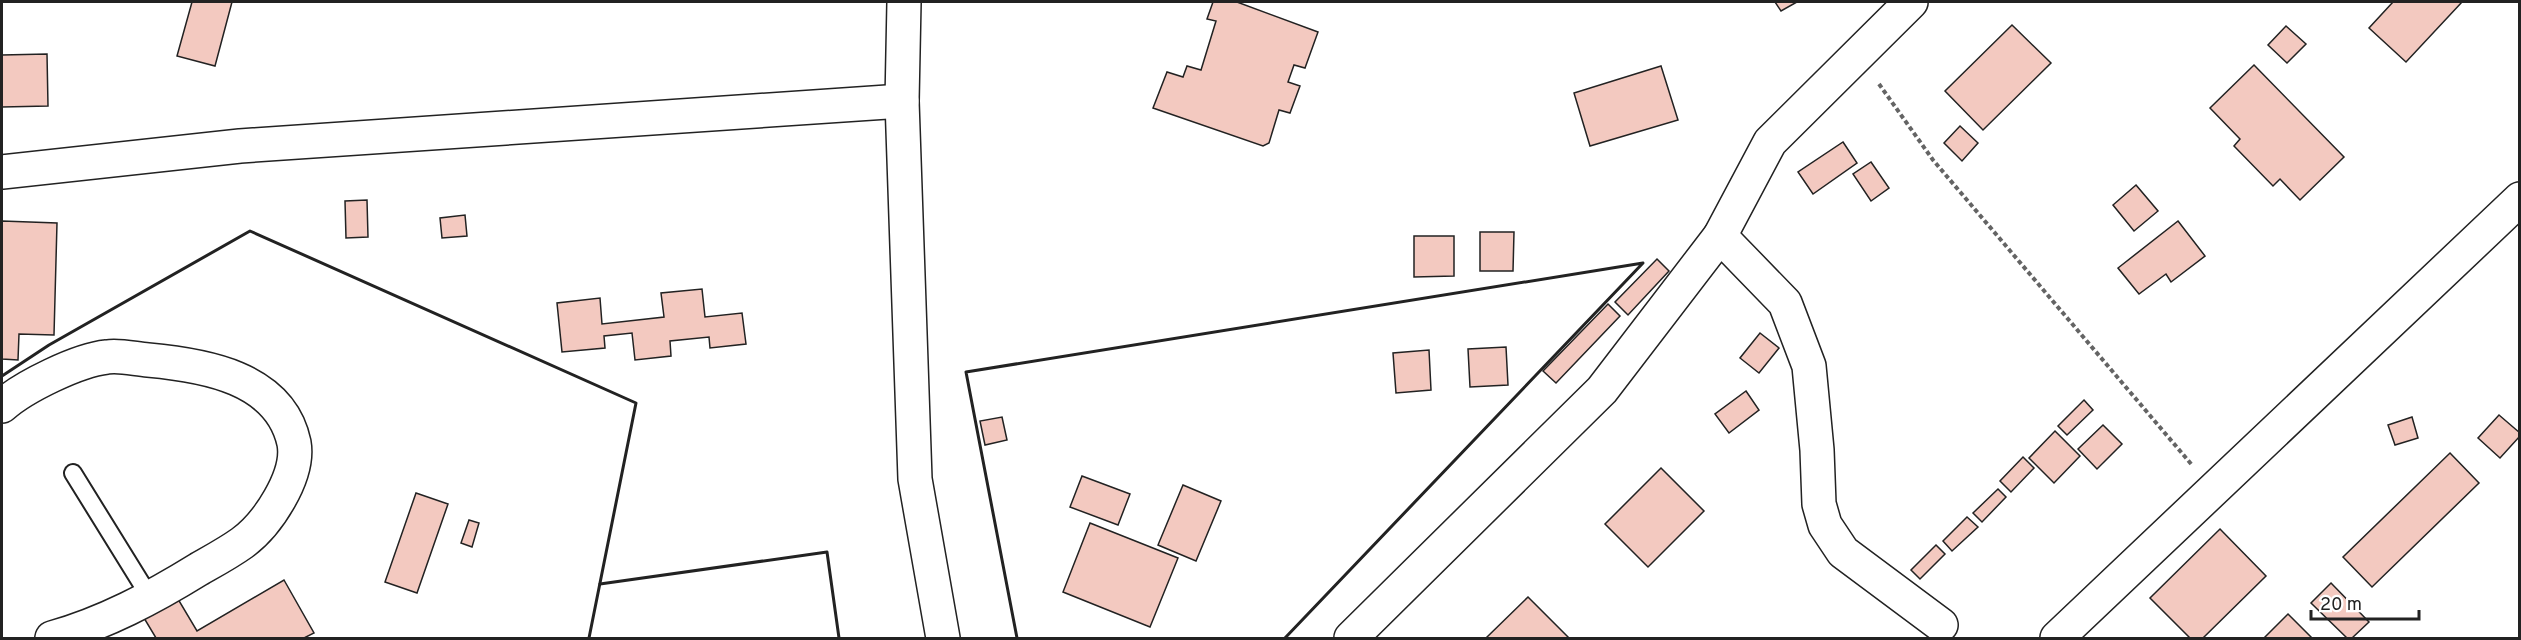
<svg xmlns="http://www.w3.org/2000/svg" width="2521" height="640" font-family="Overpass,sans-serif">
<style>
.building{fill:#f3c9c0;stroke:#222;stroke-width:1.5}
.lines{fill:none;stroke-linecap:round;stroke-linejoin:round}
.service-casing{stroke:#222;stroke-width:20}
.minor-casing{stroke:#222;stroke-width:36}
.path{stroke:#646464;stroke-width:4;stroke-dasharray:4.5 3;stroke-linecap:butt}
.service{stroke:#fff;stroke-width:16}
.minor{stroke:#fff;stroke-width:33}
.wall{stroke:#222;stroke-width:3}
</style>
<rect width="100%" height="100%" fill="#fff"/>
<g class="building">
<path d="M192,2H232L215,66L177,56Z"/>
<path d="M1213,2H1237L1318,32L1305,68L1294,65L1288,82L1300,86L1290,113L1279,110L1269,143L1263,146L1153,108L1167,72L1183,77L1187,66L1201,70L1216,21L1207,19Z"/>
<path d="M1775,2H1797L1781,11Z"/>
<path d="M2393,2H2462L2406,62L2369,28Z"/>
<path d="M2012,25L2051,63L1983,130L1945,91Z"/>
<path d="M2286,26L2306,44L2287,63L2268,45Z"/>
<path d="M47,54L48,106L2,107V55Z"/>
<path d="M2254,65L2344,157L2300,200L2280,179L2273,186L2234,146L2240,139L2210,108Z"/>
<path d="M1661,66L1678,120L1590,146L1574,93Z"/>
<path d="M1960,126L1978,143L1962,161L1944,143Z"/>
<path d="M1843,142L1857,163L1813,194L1798,172Z"/>
<path d="M1871,162L1889,188L1871,201L1853,174Z"/>
<path d="M2136,185L2158,211L2134,231L2113,205Z"/>
<path d="M367,200L368,237L346,238L345,201Z"/>
<path d="M465,215L467,236L442,238L440,218Z"/>
<path d="M2,221L57,223L54,335L19,334L18,360L2,359Z"/>
<path d="M2178,221L2205,256L2171,282L2166,274L2139,294L2118,268Z"/>
<path d="M1480,232H1514L1513,271H1480Z"/>
<path d="M1414,236H1454V276L1414,277Z"/>
<path d="M1657,259L1669,271L1628,315L1615,302Z"/>
<path d="M702,289L705,317L742,313L746,344L710,348L709,337L670,341L671,356L635,360L632,333L604,336L605,348L562,352L557,303L600,298L602,324L664,317L661,293Z"/>
<path d="M1608,304L1620,316L1556,383L1543,371Z"/>
<path d="M1760,333L1779,348L1759,373L1740,358Z"/>
<path d="M1506,347L1508,385L1470,387L1468,349Z"/>
<path d="M1429,350L1431,390L1396,393L1393,353Z"/>
<path d="M1746,391L1759,410L1729,433L1715,414Z"/>
<path d="M2084,400L2093,410L2067,435L2058,426Z"/>
<path d="M2499,415L2520,433V436L2500,458L2478,438Z"/>
<path d="M1002,417L1007,440L985,445L980,421Z"/>
<path d="M2412,417L2418,438L2395,445L2388,425Z"/>
<path d="M2103,425L2122,444L2097,469L2078,449Z"/>
<path d="M2055,431L2080,456L2054,483L2029,458Z"/>
<path d="M2450,453L2479,483L2372,587L2343,557Z"/>
<path d="M2023,457L2034,468L2011,492L2000,481Z"/>
<path d="M1661,468L1704,511L1648,567L1605,524Z"/>
<path d="M1082,476L1130,494L1118,525L1070,507Z"/>
<path d="M1183,485L1221,501L1196,561L1158,545Z"/>
<path d="M1998,489L2006,497L1982,522L1973,513Z"/>
<path d="M416,493L448,504L417,593L385,582Z"/>
<path d="M1967,517L1978,527L1952,551L1943,541Z"/>
<path d="M469,520L479,523L472,547L461,543Z"/>
<path d="M1090,523L1178,558L1150,627L1063,592Z"/>
<path d="M2220,529L2266,576L2203,638H2190L2150,598Z"/>
<path d="M1936,545L1945,554L1920,579L1911,570Z"/>
<path d="M284,580L314,633L304,638H156L144,618L178,599L197,631Z"/>
<path d="M2331,583L2369,622L2352,638H2347L2311,603Z"/>
<path d="M1528,597L1569,638H1486Z"/>
<path d="M2288,614L2312,638H2264Z"/>
</g>
<g class="lines">
<defs>
<path id="service" d="M73,473L151,599"/>
<g id="minor">
<path d="M904,2L902,101L915,479L943,638"/>
<path d="M2,172L240,146L902,101"/>
<path d="M1720,236L1785,303L1809,366L1817,450L1819,504L1825,525L1843,552L1941,625"/>
<path d="M2,406C23,387 78,360 107,357C120,355 135,359 148,360C203,365 280,377 294,443C300,476 267,525 242,543C228,553 213,561 199,569C152,598 105,623 52,638"/>
<path d="M1351,638L1602,390L1720,236L1770,142L1911,2"/>
<path d="M2057,638L2520,199"/>
</g>
</defs>
<use href="#service" class="service-casing"/>
<use href="#minor" class="minor-casing"/>
<path class="path" d="M1879,84L1933,160L2192,465"/>
<use href="#service" class="service"/>
<use href="#minor" class="minor"/>
<g class="wall">
<path d="M2,376L49,345L250,231L636,403L589,638"/>
<path d="M600,584L827,552L839,638"/>
<path d="M1017,638L966,372L1643,263L1285,638"/>
</g>
</g>
<rect width="2521" height="640" fill="none" stroke="#222222" stroke-width="6"/>
<path d="M2311 610v9h108v-9" fill="none" stroke="#222222" stroke-width="3"/>
<text x="2320" y="610" font-size="18" fill="#222222" stroke="#ffffff" stroke-width="4.5" paint-order="stroke">20 m</text>
</svg>
